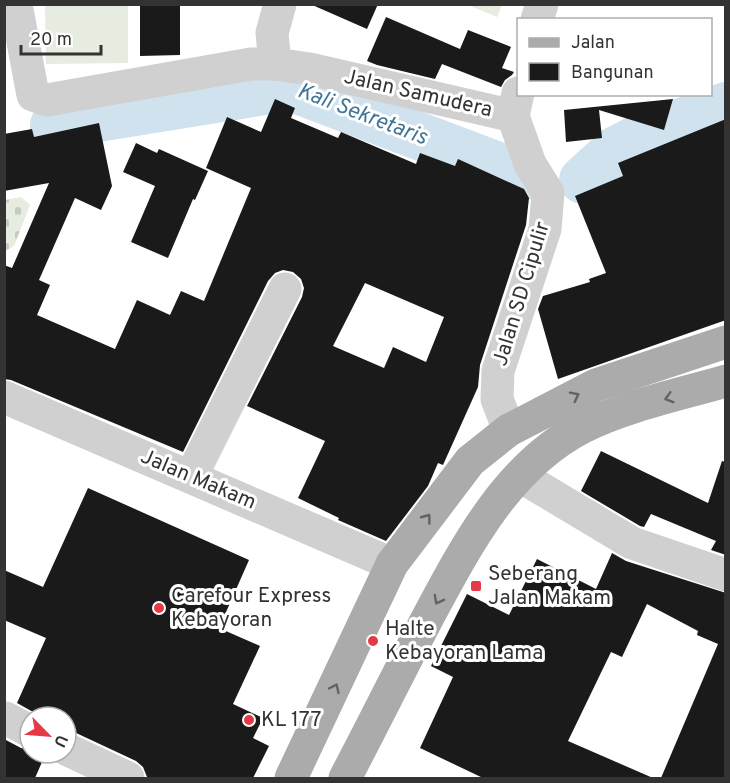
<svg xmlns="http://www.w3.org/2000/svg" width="730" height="783" font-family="Overpass,sans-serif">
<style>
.grass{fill:#e6ecdf}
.cemetery{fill:url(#cemetery-stones)}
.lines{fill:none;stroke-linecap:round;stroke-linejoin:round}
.river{stroke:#cfe2ee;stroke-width:48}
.building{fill:#1a1a1a;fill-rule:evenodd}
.minor{stroke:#d0d0d0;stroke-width:33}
.major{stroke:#ababab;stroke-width:33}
.oneway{stroke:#636363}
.poi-dot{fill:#e63946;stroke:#fff;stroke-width:2}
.labels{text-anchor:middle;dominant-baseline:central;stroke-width:6;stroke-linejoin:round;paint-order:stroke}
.street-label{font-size:21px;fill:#333;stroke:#fff}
.poi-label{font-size:21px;fill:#333;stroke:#fff;text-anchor:start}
.water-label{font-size:22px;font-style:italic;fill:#3f7597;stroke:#fff}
</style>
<defs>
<pattern id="cemetery-stones" width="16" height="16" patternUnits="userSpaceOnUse" patternTransform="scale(1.5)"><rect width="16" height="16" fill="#e6ecdf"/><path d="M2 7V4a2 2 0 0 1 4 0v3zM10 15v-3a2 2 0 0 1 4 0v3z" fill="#c6cbc0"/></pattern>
</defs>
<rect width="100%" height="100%" fill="#fff"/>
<g class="grass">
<path d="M45,5H128V63L46,64Z"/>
<path d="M468,5H502L497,17Z"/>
</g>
<path class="cemetery" d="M21,197L30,205L14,246L5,251V200Z"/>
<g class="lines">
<g class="river">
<path d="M54,125L290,87L524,176"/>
<path d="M583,180L616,150L645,135L726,106"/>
</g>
</g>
<g class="building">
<path d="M140,4H180V55L140,56Z"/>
<path d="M310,4H378L367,29Z"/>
<path d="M386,17L460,49L468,30L511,47L502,68L514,72L512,75L505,80L501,87L442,64L435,79L377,65L367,61Z"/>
<path d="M275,99L295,108L291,118L338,138L341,132L416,164L420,153L455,166L458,159L524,189L529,198L526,225L480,365L478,387L443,465L438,463L428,486L386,541L338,520L339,518L298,498L325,441L247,406L302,297L304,288L301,279L293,272L283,270L275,273L268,281L183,452L11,380L4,379V265L12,268L49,183L4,191V134L32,129L34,137L99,123L112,186L101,210L75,198L39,280L50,285L37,315L115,349L137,300L170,315L181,291L204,301L251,188L206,168L227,117L261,132ZM365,283L444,317L426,362L393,347L384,368L333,346Z"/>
<path d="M673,99L664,130L599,110L602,138L566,142L564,110Z"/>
<path d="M726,119V320L558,379L538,309L543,296L590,282L589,279L606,273L575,196L623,176L618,163Z"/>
<path d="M136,143L157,153L159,149L208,171L195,200L193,199L168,258L131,242L155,186L123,172Z"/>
<path d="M601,451L708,503L722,461L726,462V555L711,550L716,541L651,514L644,527L640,526L581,491Z"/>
<path d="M88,488L249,560L219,628L260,646L233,704L263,718L253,738L269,746L253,778H150L147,777L143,767L136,761L74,732L66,731V717H42L17,703L46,638L4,620V570L43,587Z"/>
<path d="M612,553L626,561L726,593V778H661L718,644L697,635L698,631L647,604L622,657L611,652L568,741L653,778H483L420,748L453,677L431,666L467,594L509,615L537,559L596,589Z"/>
<path d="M4,739L21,748L30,750V753H46L35,778H4Z"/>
</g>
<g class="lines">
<g class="minor">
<path d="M16,4L33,95L47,100L251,64H275L310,69L513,116"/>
<path d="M537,20L542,4"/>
<path d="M275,64L272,33L280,4"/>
<path d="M4,397L392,564"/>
<path d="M509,430L497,399L498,371L545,229L548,193L530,164L513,116L518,93"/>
<path d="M520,476L632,543L726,575"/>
<path d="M191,477L285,289"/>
<path d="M5,718L30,731"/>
<path d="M66,749L128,778"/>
</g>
<g class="major">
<path d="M291,778L392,564L470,461L509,430L596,385L726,342"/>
<path d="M345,778C373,725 400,670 428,617C466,546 508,465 583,427C624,406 681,394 726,381"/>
</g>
</g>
<defs><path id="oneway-chevron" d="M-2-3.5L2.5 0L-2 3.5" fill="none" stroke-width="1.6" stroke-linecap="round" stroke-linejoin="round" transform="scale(1.5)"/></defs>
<g class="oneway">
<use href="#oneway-chevron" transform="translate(575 396) rotate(-27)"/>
<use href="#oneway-chevron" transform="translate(669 398) rotate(164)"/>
<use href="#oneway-chevron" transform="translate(427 518) rotate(-53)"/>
<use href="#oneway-chevron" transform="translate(438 600) rotate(118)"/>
<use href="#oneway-chevron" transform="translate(335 688) rotate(-65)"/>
</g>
<g class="poi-dot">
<rect x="470" y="580" width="12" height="12" rx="3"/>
<circle cx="159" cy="608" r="6"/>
<circle cx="373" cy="641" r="6"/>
<circle cx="249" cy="720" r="6"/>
</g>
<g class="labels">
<g class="street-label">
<text transform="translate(418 94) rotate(13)">Jalan Samudera</text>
<text transform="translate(522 294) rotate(-73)">Jalan SD Cipulir</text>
<text transform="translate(198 480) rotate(23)">Jalan Makam</text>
</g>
<g class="poi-label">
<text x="488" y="574">Seberang<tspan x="488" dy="24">Jalan Makam</tspan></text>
<text x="171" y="596">Carefour Express<tspan x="171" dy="24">Kebayoran</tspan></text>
<text x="385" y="629">Halte<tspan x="385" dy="24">Kebayoran Lama</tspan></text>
<text x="261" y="720">KL 177</text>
</g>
<g class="water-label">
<text transform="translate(362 115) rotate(21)">Kali Sekretaris</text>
</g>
</g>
<rect width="730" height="783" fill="none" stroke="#333333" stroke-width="12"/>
<rect x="517" y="18" width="195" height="78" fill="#ffffff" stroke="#adadad" stroke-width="1.5"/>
<rect x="529" y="38" width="30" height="9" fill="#ababab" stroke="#adadad" stroke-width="1.5"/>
<text x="571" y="48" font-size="18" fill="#333333">Jalan</text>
<rect x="529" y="63" width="30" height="18" fill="#1a1a1a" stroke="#adadad" stroke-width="1.5"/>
<text x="571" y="78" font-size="18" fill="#333333">Bangunan</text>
<g transform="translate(48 735) rotate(115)"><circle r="28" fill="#ffffff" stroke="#adadad" stroke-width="1.5"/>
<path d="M0-4.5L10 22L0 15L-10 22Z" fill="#e63946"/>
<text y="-9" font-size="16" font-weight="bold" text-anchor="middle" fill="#333333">U</text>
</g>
<path d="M21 45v9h80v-9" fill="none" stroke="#333333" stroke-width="3"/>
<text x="30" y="45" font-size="18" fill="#333333" stroke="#ffffff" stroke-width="4.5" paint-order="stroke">20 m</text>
</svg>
